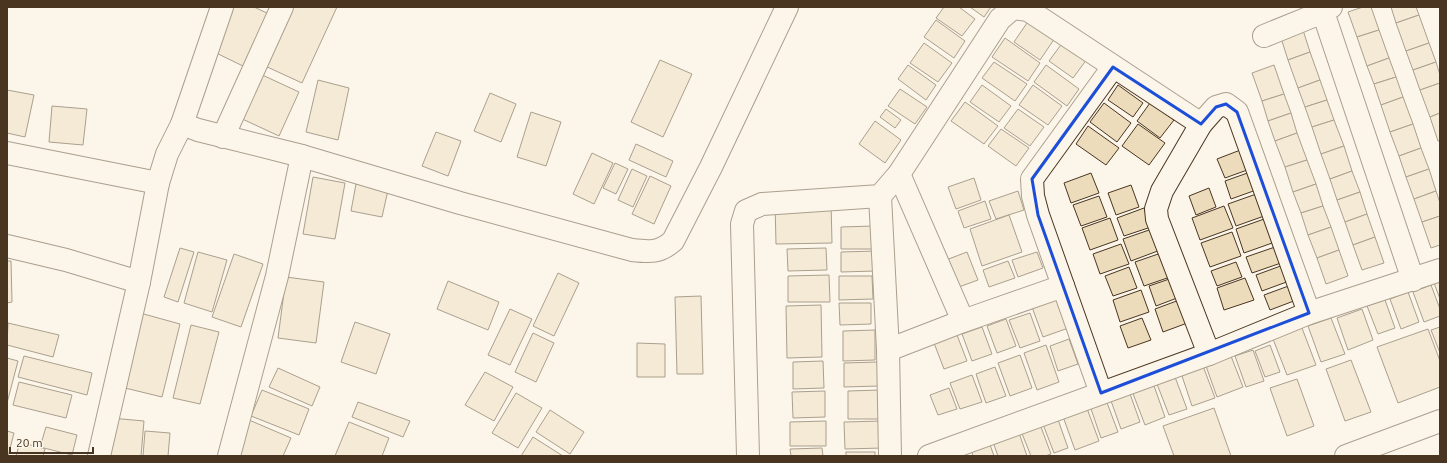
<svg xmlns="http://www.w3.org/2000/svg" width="1447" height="463" font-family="Ubuntu,sans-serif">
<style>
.building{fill:#ecdcbc;stroke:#4a3520}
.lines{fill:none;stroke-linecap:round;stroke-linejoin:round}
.minor-casing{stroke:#4a3520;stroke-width:24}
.minor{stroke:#fbf6e9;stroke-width:22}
.marked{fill:none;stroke:#1d4ed8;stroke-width:3;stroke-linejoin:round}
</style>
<rect width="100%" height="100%" fill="#fbf6e9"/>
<g class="building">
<path d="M228,7H254L269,14L245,67L208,49Z"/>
<path d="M289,7H337L302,83L263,65Z"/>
<path d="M944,7H959L975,19L962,36L936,18Z"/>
<path d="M970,7H991L984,17Z"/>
<path d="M1363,7H1371L1379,30L1357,37L1348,12Z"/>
<path d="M1391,7H1416L1419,15L1396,23Z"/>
<path d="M1419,15L1429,43L1406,51L1396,23Z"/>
<path d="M936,20L965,41L954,58L924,37Z"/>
<path d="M1029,20L1055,38L1040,60L1014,42Z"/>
<path d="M1303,30L1310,52L1288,60L1281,38Z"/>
<path d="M1379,30L1389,58L1367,66L1357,37Z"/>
<path d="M1005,38L1040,63L1028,81L992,57Z"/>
<path d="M1063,42L1087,59L1073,78L1049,61Z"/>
<path d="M924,43L952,63L938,82L910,63Z"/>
<path d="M1429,43L1436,62L1413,70L1406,51Z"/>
<path d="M1310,52L1320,80L1298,88L1288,60Z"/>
<path d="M1389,58L1396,77L1374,84L1367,66Z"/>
<path d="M660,60L692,74L663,137L631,122Z"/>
<path d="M994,62L1027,84L1015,101L982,78Z"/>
<path d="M1436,62L1440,75V83L1420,90L1413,70Z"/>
<path d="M908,65L936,85L926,100L898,79Z"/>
<path d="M1046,65L1079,89L1067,106L1034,82Z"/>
<path d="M1274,65L1284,94L1262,101L1252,73Z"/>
<path d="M258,73L299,92L279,136L238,117Z"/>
<path d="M1396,77L1403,97L1381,105L1374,84Z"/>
<path d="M318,80L349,88L338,140L306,132Z"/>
<path d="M1320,80L1327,100L1305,107L1298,88Z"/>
<path d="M1440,83V113L1430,117L1420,90Z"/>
<path d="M982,85L1011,106L999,122L970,102Z"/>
<path d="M1033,85L1062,106L1048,125L1019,105Z"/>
<path d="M1118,85L1143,103L1133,117L1108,100Z"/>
<path d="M900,89L927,107L915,124L888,106Z"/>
<path d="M7,90L34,95L25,137L7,133Z"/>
<path d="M490,93L516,104L501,142L474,131Z"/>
<path d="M1284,94L1291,113L1268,121L1262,101Z"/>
<path d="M1403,97L1413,124L1390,132L1381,105Z"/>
<path d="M1327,100L1334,120L1312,127L1305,107Z"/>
<path d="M965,102L998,126L984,144L951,121Z"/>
<path d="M1104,103L1131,123L1117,142L1090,122Z"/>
<path d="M1150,103L1174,120L1160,138L1137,121Z"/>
<path d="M52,106L87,109L83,145L49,142Z"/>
<path d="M886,109L901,120L895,128L880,117Z"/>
<path d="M1018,109L1044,127L1030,146L1004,128Z"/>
<path d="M531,112L561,122L546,166L517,157Z"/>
<path d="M1291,113L1297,133L1275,141L1268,121Z"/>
<path d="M1440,113V141H1438L1430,117Z"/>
<path d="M1334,120L1344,146L1321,154L1312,127Z"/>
<path d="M875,121L901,140L885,163L859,144Z"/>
<path d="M1138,124L1165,143L1149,165L1122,146Z"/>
<path d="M1413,124L1421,148L1399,156L1390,132Z"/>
<path d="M1088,126L1119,148L1106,165L1076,144Z"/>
<path d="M1001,129L1029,148L1016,166L988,146Z"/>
<path d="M436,132L461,141L448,176L422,166Z"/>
<path d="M1297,133L1307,160L1285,167L1275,141Z"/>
<path d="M636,144L673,161L666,177L629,160Z"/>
<path d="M1344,146L1352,171L1330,179L1321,154Z"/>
<path d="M1421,148L1429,169L1406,177L1399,156Z"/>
<path d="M1243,149L1250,169L1225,178L1217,159Z"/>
<path d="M592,153L613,163L594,204L573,194Z"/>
<path d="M1307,160L1316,184L1293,192L1285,167Z"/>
<path d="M615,163L628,169L616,194L603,188Z"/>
<path d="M632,169L647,176L633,207L618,200Z"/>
<path d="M1429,169L1436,191L1414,199L1406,177Z"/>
<path d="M1253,171L1259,189L1231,199L1225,181Z"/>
<path d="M1352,171L1360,192L1337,200L1330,179Z"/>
<path d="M1091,173L1099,193L1071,203L1064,183Z"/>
<path d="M650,176L671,186L654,224L632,214Z"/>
<path d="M313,177L345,183L335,239L303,234Z"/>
<path d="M974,178L981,200L956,209L948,187Z"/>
<path d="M356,184L388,190L382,217L351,211Z"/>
<path d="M1316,184L1323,206L1301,213L1293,192Z"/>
<path d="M1131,185L1139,207L1116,215L1108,193Z"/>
<path d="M1209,188L1216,207L1196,215L1189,196Z"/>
<path d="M1018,191L1024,210L996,219L989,201Z"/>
<path d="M1436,191L1440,203V216L1422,222L1414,199Z"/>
<path d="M1360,192L1367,214L1345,222L1337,200Z"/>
<path d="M1259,193L1267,215L1236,226L1228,204Z"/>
<path d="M1099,196L1107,217L1081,226L1073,205Z"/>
<path d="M985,201L991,219L964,228L958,211Z"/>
<path d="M831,202L832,243L776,244L775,203Z"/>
<path d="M1224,206L1233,228L1200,240L1192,218Z"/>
<path d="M1323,206L1331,227L1308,235L1301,213Z"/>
<path d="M1144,208L1151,227L1124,236L1117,218Z"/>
<path d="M1367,214L1375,237L1353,245L1345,222Z"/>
<path d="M1009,215L1022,252L982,266L970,229Z"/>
<path d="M1440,216V245L1431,248L1422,222Z"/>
<path d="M1110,218L1118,240L1090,250L1082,228Z"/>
<path d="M1267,218L1275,242L1244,253L1236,229Z"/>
<path d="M873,226L874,249H841V227Z"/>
<path d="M1331,227L1339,250L1317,258L1308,235Z"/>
<path d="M1155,228L1163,249L1131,261L1123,239Z"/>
<path d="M1232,232L1241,256L1210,267L1201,243Z"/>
<path d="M1375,237L1384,263L1362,270L1353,245Z"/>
<path d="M1121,244L1129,264L1100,274L1093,254Z"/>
<path d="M1275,247L1281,263L1252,273L1246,257Z"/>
<path d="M180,248L194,252L178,302L164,297Z"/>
<path d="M826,248L827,270L788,271L787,249Z"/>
<path d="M1339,250L1348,276L1326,284L1317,258Z"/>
<path d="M876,251V271L841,272V252Z"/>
<path d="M198,252L227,260L212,312L184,303Z"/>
<path d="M967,252L978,280L956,288L946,260Z"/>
<path d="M1037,252L1043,268L1018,277L1012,260Z"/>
<path d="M1164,252L1173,276L1144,286L1135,262Z"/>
<path d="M234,254L263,264L241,327L212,317Z"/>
<path d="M7,261H11L12,302L7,303Z"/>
<path d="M1008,261L1015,278L989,287L983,270Z"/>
<path d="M1236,262L1242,277L1217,286L1211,271Z"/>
<path d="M1286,264L1292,280L1262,291L1256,275Z"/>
<path d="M1129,267L1137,288L1113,296L1105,276Z"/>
<path d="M558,273L579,283L554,336L533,326Z"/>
<path d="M829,275L830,302H788V276Z"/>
<path d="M839,276H872L873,299L839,300Z"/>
<path d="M1178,276L1185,295L1156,306L1149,286Z"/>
<path d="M286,277L324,282L316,343L278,338Z"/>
<path d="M1245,278L1254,300L1224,310L1217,288Z"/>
<path d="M448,281L499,302L488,330L437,309Z"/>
<path d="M1440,281V299L1434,283Z"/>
<path d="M1294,284L1299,299L1270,310L1264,295Z"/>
<path d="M1431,285L1440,309V316L1424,322L1413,292Z"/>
<path d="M1141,290L1149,312L1120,322L1113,300Z"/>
<path d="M1408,292L1419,322L1401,329L1390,299Z"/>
<path d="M701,296L703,374H677L675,297Z"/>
<path d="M1063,296L1074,326L1043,337L1032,307Z"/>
<path d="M1182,299L1190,322L1163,332L1155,309Z"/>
<path d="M1385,300L1395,328L1378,334L1367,306Z"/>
<path d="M839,303H871V324L840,325Z"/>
<path d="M821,305L822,357L787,358L786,306Z"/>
<path d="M510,309L532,319L510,365L488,355Z"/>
<path d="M1362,309L1373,340L1348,350L1337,318Z"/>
<path d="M140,313L180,324L162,397L121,387Z"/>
<path d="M1030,313L1040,341L1020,348L1009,320Z"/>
<path d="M1142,318L1151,340L1128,348L1120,326Z"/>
<path d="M1331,318L1345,354L1321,362L1308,326Z"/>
<path d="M1006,319L1016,346L997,353L987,326Z"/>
<path d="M355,322L390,334L376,374L341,362Z"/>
<path d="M8,323L59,335L53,357L7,345Z"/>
<path d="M191,325L219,332L200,404L173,398Z"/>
<path d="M982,327L992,354L972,361L962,334Z"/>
<path d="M1440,327V353L1431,330Z"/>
<path d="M1302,328L1316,365L1287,375L1273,339Z"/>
<path d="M1428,329L1440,361V387L1398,403L1377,347Z"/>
<path d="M875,330V360L843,361V331Z"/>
<path d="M533,333L554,343L536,382L515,372Z"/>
<path d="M957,335L967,361L944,369L934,343Z"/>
<path d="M1069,339L1078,364L1058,371L1050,346Z"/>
<path d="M637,343L665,344V377H637Z"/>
<path d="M1046,345L1059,382L1037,390L1024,353Z"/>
<path d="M1270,345L1280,372L1265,377L1255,351Z"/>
<path d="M1253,350L1264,381L1246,387L1235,356Z"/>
<path d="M1020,355L1032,388L1010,396L998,363Z"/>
<path d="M24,356L92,373L87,395L18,377Z"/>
<path d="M1231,356L1243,387L1217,397L1206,366Z"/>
<path d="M7,358L18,361L7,403Z"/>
<path d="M1351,360L1371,412L1345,421L1326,369Z"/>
<path d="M823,361L824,388L793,389V362Z"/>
<path d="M878,362L879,386L844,387V363Z"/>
<path d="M1203,366L1215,398L1192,406L1181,373Z"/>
<path d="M995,367L1006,396L986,403L976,374Z"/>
<path d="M278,368L320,387L312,406L269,387Z"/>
<path d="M485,372L513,387L494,421L465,405Z"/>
<path d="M972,375L982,402L960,409L950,383Z"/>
<path d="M1175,377L1187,409L1169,415L1157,384Z"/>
<path d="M1297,379L1314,426L1287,436L1270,388Z"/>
<path d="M19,382L72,395L66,418L13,405Z"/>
<path d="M1153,383L1165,417L1145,425L1132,391Z"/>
<path d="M949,388L957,409L938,415L930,395Z"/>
<path d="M262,390L309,409L299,435L251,416Z"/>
<path d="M880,390V419H848V391Z"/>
<path d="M825,391V417L793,418L792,392Z"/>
<path d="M1129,391L1140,422L1121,429L1110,398Z"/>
<path d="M516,393L542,408L518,448L492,433Z"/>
<path d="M1106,400L1118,432L1101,438L1090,406Z"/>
<path d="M358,402L410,421L403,437L352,417Z"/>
<path d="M1085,403L1099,441L1075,450L1061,411Z"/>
<path d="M1214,408L1231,456H1174L1163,426Z"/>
<path d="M550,410L584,432L570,454L536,432Z"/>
<path d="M1056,414L1068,448L1054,453L1041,419Z"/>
<path d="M111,418L144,421L141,456H108Z"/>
<path d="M1038,419L1051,454L1045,456H1031L1019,426Z"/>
<path d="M249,420L291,438L283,456H233Z"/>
<path d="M826,421V446H790V422Z"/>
<path d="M882,421L883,448L845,449L844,422Z"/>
<path d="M349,422L389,438L382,456H335Z"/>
<path d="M46,427L77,435L72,455L40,447Z"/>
<path d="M1018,430L1027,456H998L992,439Z"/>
<path d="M7,431L14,433L8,456H7Z"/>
<path d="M145,431L170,433L168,456H143Z"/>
<path d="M533,437L563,456H521Z"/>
<path d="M988,439L994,456H973L970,446Z"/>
<path d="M20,442L45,449L43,456H16Z"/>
<path d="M822,448L823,456H791L790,449Z"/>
<rect x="846" y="452" width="29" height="4"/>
</g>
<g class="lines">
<defs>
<g id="minor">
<path d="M1331,7L1323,12L1413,280"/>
<path d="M1264,36L1323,12"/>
<path d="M182,124L222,7"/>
<path d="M223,137L282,7"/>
<path d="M7,153L158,183"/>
<path d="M899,174L963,321"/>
<path d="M880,196L888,350L890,456"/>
<path d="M7,246L66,260L139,282"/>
<path d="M888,350L963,321L1063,286"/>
<path d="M1209,354L1157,219L1156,209L1162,191L1201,124L1216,107L1226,104L1237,112L1309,313"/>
<path d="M1101,393L1038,215L1033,196L1032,179L1113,67"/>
<path d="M99,456L139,282L158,183L167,154L182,124L198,130L302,156L460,203L632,250C650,252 659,253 673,241L711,167L787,7"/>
<path d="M229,456L277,276L302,156"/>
<path d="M748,456L742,224L746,211L762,204L880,196L899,174L1000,19L1013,8L1028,10L1201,124"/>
<path d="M929,456L1209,354L1309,313L1440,270"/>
<path d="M1346,456L1440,421"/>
</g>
</defs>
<use href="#minor" class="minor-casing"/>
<use href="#minor" class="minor"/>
</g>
<path d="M0 0H1447V463H0ZM1113,67L1201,124L1216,107L1226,104L1237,112L1309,313L1101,393L1038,215L1032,179Z" fill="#fbf6e9" fill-opacity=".55" fill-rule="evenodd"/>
<path class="marked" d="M1113,67L1201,124L1216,107L1226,104L1237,112L1309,313L1101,393L1038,215L1032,179Z"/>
<rect width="1447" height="463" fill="none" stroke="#4a3520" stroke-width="16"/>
<path d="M10 447v6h83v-6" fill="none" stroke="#4a3520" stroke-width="2"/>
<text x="16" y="447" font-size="12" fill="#4a3520" stroke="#fbf6e9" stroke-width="3" paint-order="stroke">20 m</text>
</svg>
